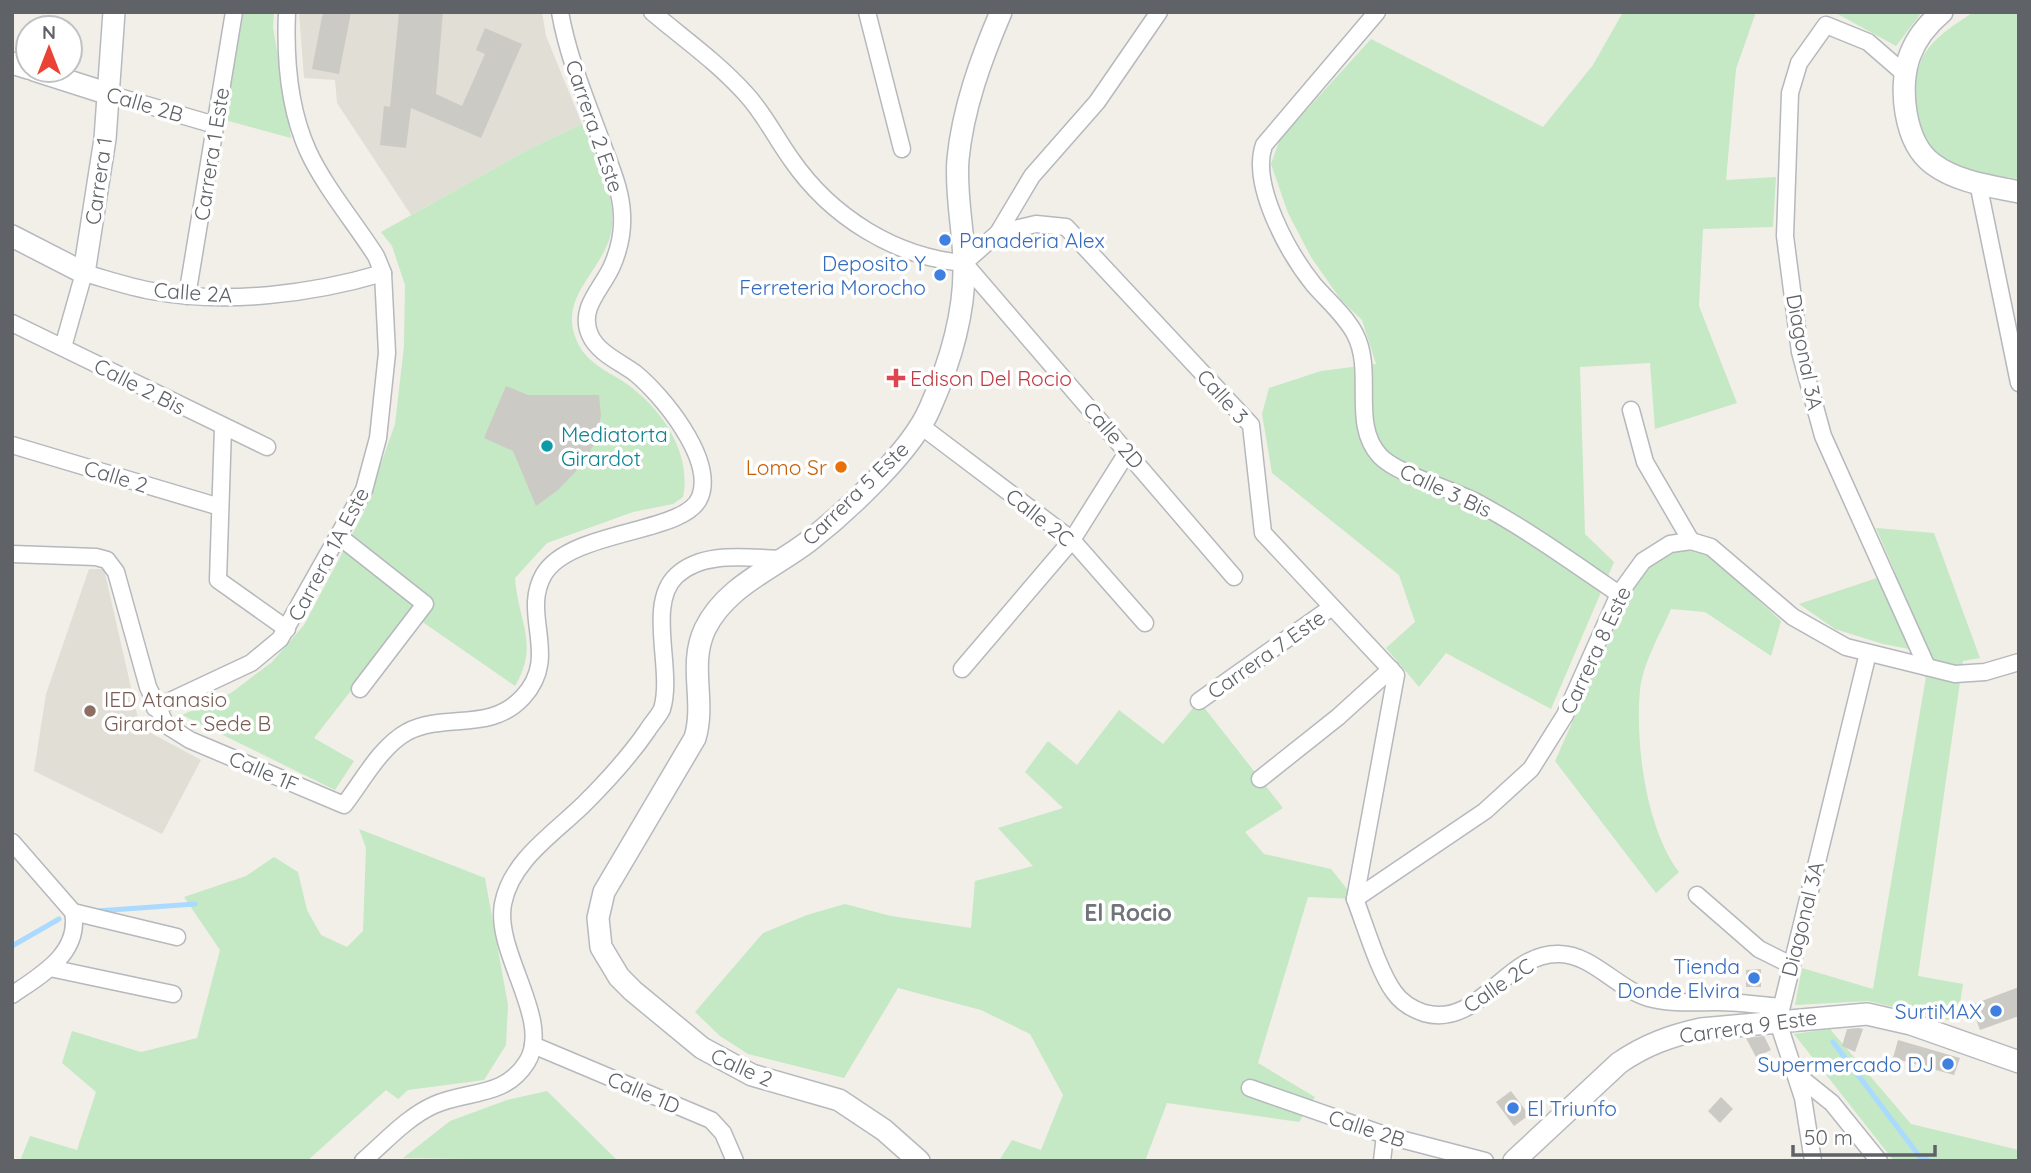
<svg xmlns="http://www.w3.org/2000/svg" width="2031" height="1173" font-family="Quicksand,sans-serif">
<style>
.education{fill:#e1ded6}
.green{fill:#c5e8c5}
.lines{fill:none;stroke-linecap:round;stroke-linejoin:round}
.stream{stroke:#aadaff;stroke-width:5}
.building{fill:#cccac5}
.street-casing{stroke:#b5b8bc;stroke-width:19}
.secondary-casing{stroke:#b6babf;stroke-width:24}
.street{stroke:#fff;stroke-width:16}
.secondary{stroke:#fff;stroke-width:21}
.shop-dot{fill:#3f7fe0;stroke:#fff;stroke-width:2.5}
.health-dot{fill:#e0444e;stroke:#fff;stroke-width:2.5}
.culture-dot{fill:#0f9aa8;stroke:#fff;stroke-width:2.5}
.food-dot{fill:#e8710a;stroke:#fff;stroke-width:2.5}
.education-dot{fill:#8d6e63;stroke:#fff;stroke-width:2.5}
.labels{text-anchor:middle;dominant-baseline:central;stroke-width:7;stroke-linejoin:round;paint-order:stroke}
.street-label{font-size:21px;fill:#5f6368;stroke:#fff}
.shop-label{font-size:21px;fill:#366cbe;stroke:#fff;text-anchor:end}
.health-label{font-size:21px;fill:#be3a42;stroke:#fff;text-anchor:start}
.culture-label{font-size:21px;fill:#0d838f;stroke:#fff;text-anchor:start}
.food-label{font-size:21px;fill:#c56008;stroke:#fff;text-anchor:end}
.education-label{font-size:21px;fill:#785e54;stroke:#fff;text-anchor:start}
.neighbourhood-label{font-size:23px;font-weight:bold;fill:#70757a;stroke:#fff}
</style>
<rect width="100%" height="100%" fill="#f1efe8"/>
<g class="education">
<path d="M299,12H542L546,36L582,124L529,149L411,215L337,103L335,80L304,78Z"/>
<path d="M89,569H104L140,727L201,760L162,834L34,771L46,694Z"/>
</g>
<g class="green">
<path d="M242,12H274L273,27L291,138L225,120Z"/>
<path d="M1623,12H1756L1736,69L1726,180L1776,177L1773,227L1703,229L1699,306L1737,403L1655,429L1650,363L1580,367L1585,534L1614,562L1551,709L1446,653L1419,687L1386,648L1415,622L1399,575L1272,473L1262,414L1269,388L1321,371L1376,364L1362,320L1341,300L1311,257L1288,213L1271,164L1280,139L1371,39L1543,127L1593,65Z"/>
<path d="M1834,12H1922L1896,46Z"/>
<path d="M1974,12H2019V179C1994,175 1962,174 1941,158C1913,137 1906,76 1928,49C1940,33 1957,23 1974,12Z"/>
<path d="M582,124C596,158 620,199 610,237C600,272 559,298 576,339C585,363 608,371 627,384C662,409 692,453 683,497L673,504L633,512L547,543L515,578C518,622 540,644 515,686L411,614L314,738L354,761L335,790L182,715L231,693L272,662L304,625L364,512L395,424L404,346L405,285L392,246L381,232L529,149Z"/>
<path d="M1876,528L1934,533L1980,658L1963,661L1918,976L1963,984L1957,1022L1868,1001L1795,1005L1802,968L1873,989L1930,653L1883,644L1835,629L1799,604L1895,572Z"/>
<path d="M1683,549L1707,553L1781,621L1771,656L1705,612L1671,609C1660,634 1643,663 1640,690C1635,743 1646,829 1679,872L1656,893L1555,761L1633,586C1647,564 1659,557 1683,549Z"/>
<path d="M1199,701L1283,808L1245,832L1264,854L1331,869L1355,899L1308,897L1258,1063L1315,1097L1299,1122L1167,1103L1145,1161H999L1012,1140L1041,1150L1063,1095L1030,1034L981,1010L898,988L844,1078L748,1054L720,1036L695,1012L763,933L807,915L845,904L891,916L971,928L975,881L1033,866L998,828L1063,808L1025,772L1048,741L1077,765L1119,710L1163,744Z"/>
<path d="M359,829L485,878L508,1005L506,1045L484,1080L408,1090L398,1099L386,1090L307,1161H20L30,1136L77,1150L96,1092L62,1063L72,1031L141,1052L197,1038L220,950L184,897L246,876L274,857L298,872L307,910L321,935L347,947L363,931L366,848Z"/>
<path d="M1830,1029L1911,1124L2019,1150V1161H1894L1794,1034Z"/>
<path d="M547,1091L618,1161L403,1158L450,1121L507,1100Z"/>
</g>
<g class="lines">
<g class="stream">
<path d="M97,911L195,904"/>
<path d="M12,946L59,919"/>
<path d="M1833,1042L1920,1157L1930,1161"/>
</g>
</g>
<g class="building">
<path d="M323,12H351L339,74L312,69Z"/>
<path d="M399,12H443L436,94L462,106L485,54L476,50L485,28L522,44L481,138L411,108L406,148L380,145L384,106L390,107Z"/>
<path d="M506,386L528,395H599L601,416L596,441L580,467L558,490L536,506L513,451L484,438Z"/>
<path d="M1761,969V987H1746V970Z"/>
<path d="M2019,987V1016L1980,1030L1971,1005Z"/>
<path d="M1859,1028L1863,1029L1855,1052L1842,1046L1847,1029Z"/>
<path d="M1764,1036L1771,1050L1756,1057L1746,1038Z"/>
<path d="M1898,1040L1960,1058L1954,1075L1893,1058Z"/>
<path d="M1511,1091L1529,1115L1514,1126L1496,1102Z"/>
<path d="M1721,1097L1733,1109L1720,1123L1708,1111Z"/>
</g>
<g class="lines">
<defs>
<g id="street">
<path d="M652,12C683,38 718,63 745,93C764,113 775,137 791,159C831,217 895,257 964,263"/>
<path d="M867,12L902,149"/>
<path d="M1377,12L1264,145C1250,185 1289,254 1314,285C1328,301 1345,315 1355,334C1375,372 1350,424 1380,456C1397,474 1451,489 1476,502C1525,528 1572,562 1619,594"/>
<path d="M1906,75L1868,42L1826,25L1799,63L1790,93L1785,236L1800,352L1823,436L1927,667"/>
<path d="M109,94L215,125"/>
<path d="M1978,183L2019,383"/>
<path d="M998,233L1036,224L1066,227L1251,425L1263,533L1396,675L1355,899"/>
<path d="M964,263L1234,577"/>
<path d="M964,263L998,233L1032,176L1097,102L1159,12"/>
<path d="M187,296L234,12"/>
<path d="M12,323L267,447"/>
<path d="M63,347L84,273C106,279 129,287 152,291C226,305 312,294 383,273"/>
<path d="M1631,410L1645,462L1691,541"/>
<path d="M921,426L1072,540L1145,623"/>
<path d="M223,428L218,580L287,629"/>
<path d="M12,445L220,507"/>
<path d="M340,537L425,604L360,689"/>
<path d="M12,554L96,557L107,560L116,572L148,687L166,725L190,740L344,805C362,782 380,747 407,732C446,712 490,733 523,697C561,656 520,615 544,574C572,529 686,534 700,497C715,459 662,395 635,373C620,362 598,353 590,335C578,308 602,289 612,266C619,250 623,232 622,214C621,190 611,168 603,146C587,102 568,58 560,12"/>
<path d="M962,669L1072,540L1128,451"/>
<path d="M1199,701L1332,607"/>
<path d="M155,708L251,663L280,639L364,490L378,438L387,353L383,273L376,256C355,223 324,186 308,151C289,109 285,57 287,12"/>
<path d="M1260,779L1338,717L1391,669"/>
<path d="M12,842L73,912C81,953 41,975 12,995"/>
<path d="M1697,895L1759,949L1791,965"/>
<path d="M1355,899L1485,811L1531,769L1565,715L1619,594L1643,561L1670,544L1691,541L1711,547L1793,617L1846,647L1955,674L1985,672L2019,662"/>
<path d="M1355,899C1365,925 1379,972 1394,992C1401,1002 1412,1009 1424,1013C1480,1029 1506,951 1560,954C1593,955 1617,989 1649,998C1671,1004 1694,1002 1717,1002C1738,1002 1760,1005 1781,1007"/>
<path d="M73,912L177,937"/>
<path d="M50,968L173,994"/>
<path d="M533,1045L711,1120L723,1133L735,1161"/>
<path d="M1797,1075L1832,1103L1879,1161"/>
<path d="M1250,1088L1385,1135L1485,1161"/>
<path d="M363,1161C385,1142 407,1117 434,1105C467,1090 505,1098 527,1062C553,1020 494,953 503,904C511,860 555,833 585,803C607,781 629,757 647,731C651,724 659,716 662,709C674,670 646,605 676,576C703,550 749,558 783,559"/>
<path d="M1382,1161L1385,1135"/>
<path d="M1813,1161L1803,1098L1778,1022L1868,653"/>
</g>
<g id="secondary">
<path d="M1942,12C1929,23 1916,39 1910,55C1898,86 1904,143 1933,164C1957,182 1990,186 2019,192"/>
<path d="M12,63L28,68"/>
<path d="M34,70L109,94"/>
<path d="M12,236L84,273L105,139L114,12"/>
<path d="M919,1161L884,1130L839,1100L752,1075L702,1048L633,991L619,977L601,947L598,918L604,892L695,738C706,701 688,665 705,629C726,586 774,568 809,541C846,512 912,451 930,408C950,363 965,315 964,265C964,230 955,195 958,159C963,108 981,59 1001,12"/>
<path d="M1514,1161L1619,1063C1645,1045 1670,1036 1701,1029L1867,1014L1911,1024L2019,1062"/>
</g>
</defs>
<use href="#street" class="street-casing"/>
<use href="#secondary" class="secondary-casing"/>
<use href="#street" class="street"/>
<use href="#secondary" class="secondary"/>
</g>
<g class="shop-dot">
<circle cx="945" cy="240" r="7"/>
<circle cx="940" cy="275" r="7"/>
<circle cx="1754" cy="978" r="7"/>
<circle cx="1996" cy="1011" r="7"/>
<circle cx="1948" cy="1064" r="7"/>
<circle cx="1513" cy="1108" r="7"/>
</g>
<path class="health-dot" d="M892.5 367.5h7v7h7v7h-7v7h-7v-7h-7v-7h7z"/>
<circle class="culture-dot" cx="547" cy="446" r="7"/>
<circle class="food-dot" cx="841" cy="467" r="7"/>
<circle class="education-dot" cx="90" cy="711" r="7"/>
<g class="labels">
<g class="street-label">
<text transform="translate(145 104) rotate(16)">Calle 2B</text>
<text transform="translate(595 126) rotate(71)">Carrera 2 Este</text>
<text transform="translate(211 154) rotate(-81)">Carrera 1 Este</text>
<text transform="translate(98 181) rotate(-82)">Carrera 1</text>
<text transform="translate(193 292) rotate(4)">Calle 2A</text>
<text transform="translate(1805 352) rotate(79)">Diagonal 3A</text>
<text transform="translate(140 386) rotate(27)">Calle 2 Bis</text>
<text transform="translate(1223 396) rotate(48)">Calle 3</text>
<text transform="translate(1114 435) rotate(49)">Calle 2D</text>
<text transform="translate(116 476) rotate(17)">Calle 2</text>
<text transform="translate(1446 490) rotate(25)">Calle 3 Bis</text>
<text transform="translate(855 493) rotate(-44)">Carrera 5 Este</text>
<text transform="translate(1040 517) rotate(38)">Calle 2C</text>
<text transform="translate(328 554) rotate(-62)">Carrera 1A Este</text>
<text transform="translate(1595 650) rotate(-65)">Carrera 8 Este</text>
<text transform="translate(1266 654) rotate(-35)">Carrera 7 Este</text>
<text transform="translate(264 771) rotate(23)">Calle 1F</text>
<text transform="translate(1802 919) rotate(-76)">Diagonal 3A</text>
<text transform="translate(1498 985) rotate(-34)">Calle 2C</text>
<text transform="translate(1748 1026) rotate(-8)">Carrera 9 Este</text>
<text transform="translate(742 1067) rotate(24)">Calle 2</text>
<text transform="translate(644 1092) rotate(23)">Calle 1D</text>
<text transform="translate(1367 1128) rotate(18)">Calle 2B</text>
</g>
<g class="shop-label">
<text x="959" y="240" text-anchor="start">Panaderia Alex</text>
<text x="926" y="263">Deposito Y<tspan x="926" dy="24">Ferreteria Morocho</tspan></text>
<text x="1740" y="966">Tienda<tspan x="1740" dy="24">Donde Elvira</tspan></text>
<text x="1982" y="1011">SurtiMAX</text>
<text x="1934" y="1064">Supermercado DJ</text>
<text x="1527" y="1108" text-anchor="start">El Triunfo</text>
</g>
<g class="health-label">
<text x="910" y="378">Edison Del Rocio</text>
</g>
<g class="culture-label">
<text x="561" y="434">Mediatorta<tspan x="561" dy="24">Girardot</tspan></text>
</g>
<g class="food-label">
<text x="827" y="467">Lomo Sr</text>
</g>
<g class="education-label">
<text x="104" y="699">IED Atanasio<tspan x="104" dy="24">Girardot - Sede B</tspan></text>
</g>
<g class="neighbourhood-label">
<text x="1128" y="912">El Rocio</text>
</g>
</g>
<rect width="2031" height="1173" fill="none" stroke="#5f6368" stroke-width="28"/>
<g transform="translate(49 49)"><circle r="33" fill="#ffffff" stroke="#bfc1c3" stroke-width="2"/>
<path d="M0-5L12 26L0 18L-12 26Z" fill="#ea4335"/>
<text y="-10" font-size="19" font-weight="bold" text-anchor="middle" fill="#5f6368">N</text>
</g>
<path d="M1793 1145v10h142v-10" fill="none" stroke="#5f6368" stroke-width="3.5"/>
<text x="1804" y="1145" font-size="21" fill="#5f6368" stroke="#ffffff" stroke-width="5" paint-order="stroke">50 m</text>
</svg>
